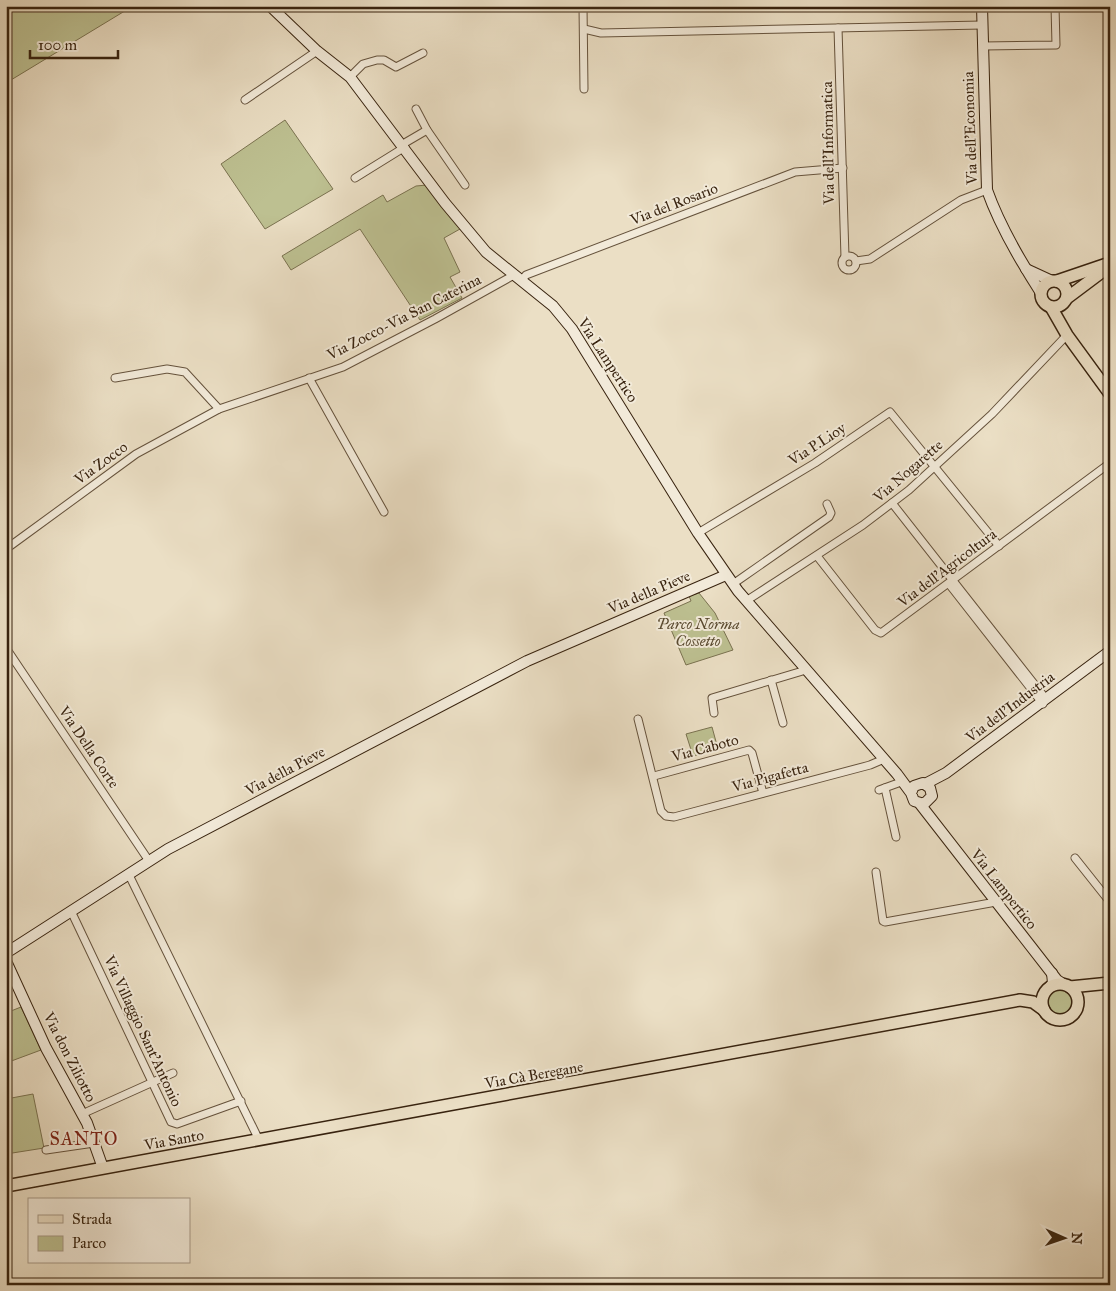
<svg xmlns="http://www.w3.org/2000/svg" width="1116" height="1291" font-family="'IM FELL Great Primer',serif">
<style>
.green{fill:#bdc091;stroke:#7a7250}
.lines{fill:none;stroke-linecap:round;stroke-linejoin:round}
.street-casing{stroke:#65523c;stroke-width:9}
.secondary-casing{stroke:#38230f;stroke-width:12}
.primary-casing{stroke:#38230f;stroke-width:14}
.street{stroke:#f2ead9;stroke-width:7}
.secondary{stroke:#f2ead9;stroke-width:10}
.primary{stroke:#ebdfc5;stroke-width:11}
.labels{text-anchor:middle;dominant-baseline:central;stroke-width:4;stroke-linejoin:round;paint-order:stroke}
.street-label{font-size:15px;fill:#38230f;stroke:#f2ead9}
.park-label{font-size:15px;font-style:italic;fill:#594a30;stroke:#f2ead9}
.quarter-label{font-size:18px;letter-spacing:1px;fill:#7a1f14;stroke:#f2ead9}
</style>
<rect width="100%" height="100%" fill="#ebdfc5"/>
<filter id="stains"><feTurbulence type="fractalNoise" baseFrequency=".004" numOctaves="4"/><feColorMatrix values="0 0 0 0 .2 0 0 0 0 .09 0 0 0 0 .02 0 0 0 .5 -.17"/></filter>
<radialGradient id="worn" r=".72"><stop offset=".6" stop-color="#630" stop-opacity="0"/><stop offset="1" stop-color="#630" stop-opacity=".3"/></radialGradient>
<g class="green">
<path d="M6,6H133L6,83Z"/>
<path d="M285,120L333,189L265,229L221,164Z"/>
<path d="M427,185L460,229L444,238L460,272L450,277L462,298L420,320L360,229L291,270L282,256L383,195L387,202L416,186Z"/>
<path d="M699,593L715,613L733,650L686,665L664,613L691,601L689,596Z"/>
<path d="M712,727L718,749L693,756L686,734Z"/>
<circle cx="1060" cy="1002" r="13"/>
<path d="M21,1007L41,1050L6,1063V1013Z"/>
<path d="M33,1094L44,1148L6,1154V1099Z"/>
</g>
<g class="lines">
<defs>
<g id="street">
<path d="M583,6L584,89"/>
<path d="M838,28L845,257"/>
<path d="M584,29L601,33L982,25"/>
<path d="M983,46L1056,45L1055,6"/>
<path d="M350,77L363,64L377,60H384L396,67L423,53"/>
<path d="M245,100L317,51"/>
<path d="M416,109L427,130"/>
<path d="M403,144L427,130L465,185"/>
<path d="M355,178L405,147"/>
<circle cx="849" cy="263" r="7"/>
<path d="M856,261L870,259L961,200L987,190"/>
<path d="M521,281L526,275L795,172L843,168"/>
<path d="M115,378L167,369L185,372L219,409"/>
<path d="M309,378L384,512"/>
<path d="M892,503L1046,699"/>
<path d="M698,533L815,463L890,412L999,546"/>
<path d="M6,549L136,454L219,409L343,367L435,319L514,275"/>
<path d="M817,556L875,630L881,633L1110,463"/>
<path d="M733,584L829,517L831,513L827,504"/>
<path d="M949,584L1043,704"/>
<path d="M746,601L863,525L909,490L992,414L1067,335"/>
<path d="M6,648L149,861"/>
<path d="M771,680L783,723"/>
<path d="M714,713L712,698L806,670"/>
<path d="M638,719L661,811L666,816L674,817L870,765L884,759"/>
<path d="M654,776L749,750L752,753L763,793"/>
<path d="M885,788L896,837"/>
<path d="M879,790L901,782"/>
<path d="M1075,858L1110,902"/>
<path d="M876,872L883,921L885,922L996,902"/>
<path d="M129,875L259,1140"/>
<path d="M71,911L171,1122L177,1124L241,1101"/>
<path d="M82,1114L173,1073"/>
<path d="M46,1150L94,1143"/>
</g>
<g id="secondary">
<path d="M270,6L317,51L350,77L445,203L486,252L553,306L572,329L698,533L738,591L897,774L911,793L914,801L924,804L932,796L930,788L923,783L914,786L911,793"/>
<path d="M982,6L987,190C999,224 1021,262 1041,293"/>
<path d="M1026,269L1052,281"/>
<path d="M925,784L946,773L1110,651"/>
<path d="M920,804L1057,980L1063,984"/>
<path d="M6,953L168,849L527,661L726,575"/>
<path d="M6,961L46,1048L87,1123L103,1168"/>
<path d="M1050,987L1053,983L1052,973"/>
</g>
<g id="primary">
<circle cx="1054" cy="294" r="13"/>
<path d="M1057,281L1110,263"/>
<path d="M1067,298L1107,268"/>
<path d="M1051,307L1067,335L1110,394"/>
<circle cx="1060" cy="1002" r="18"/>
<path d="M1070,987L1110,983"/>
<path d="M6,1186L1020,1000L1033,1002L1044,1010"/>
</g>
</defs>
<use href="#street" class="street-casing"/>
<use href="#secondary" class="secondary-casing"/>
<use href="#primary" class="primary-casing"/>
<use href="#street" class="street"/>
<use href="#secondary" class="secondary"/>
<use href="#primary" class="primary"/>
</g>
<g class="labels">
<g class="street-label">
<text transform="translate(970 128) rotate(-92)">Via dell'Economia</text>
<text transform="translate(828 143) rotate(-91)">Via dell'Informatica</text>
<text transform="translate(674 204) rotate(-21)">Via del Rosario</text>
<text transform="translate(404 317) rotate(-27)">Via Zocco-Via San Caterina</text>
<text transform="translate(608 360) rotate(57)">Via Lampertico</text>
<text transform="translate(817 444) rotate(-33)">Via P.Lioy</text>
<text transform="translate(101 463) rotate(-36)">Via Zocco</text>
<text transform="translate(908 471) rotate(-41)">Via Nogarette</text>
<text transform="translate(947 568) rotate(-37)">Via dell'Agricoltura</text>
<text transform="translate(649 592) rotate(-23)">Via della Pieve</text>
<text transform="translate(1010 707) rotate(-37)">Via dell'Industria</text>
<text transform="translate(89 747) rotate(56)">Via Della Corte</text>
<text transform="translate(705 748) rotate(-15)">Via Caboto</text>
<text transform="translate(285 771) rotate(-28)">Via della Pieve</text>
<text transform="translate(770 777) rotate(-15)">Via Pigafetta</text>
<text transform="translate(1004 889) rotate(52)">Via Lampertico</text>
<text transform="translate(143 1031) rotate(65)">Via Villaggio Sant'Antonio</text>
<text transform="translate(70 1057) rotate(63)">Via don Ziliotto</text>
<text transform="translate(534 1075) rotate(-10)">Via Cà Beregane</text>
<text transform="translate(174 1140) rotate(-10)">Via Santo</text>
</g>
<g class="park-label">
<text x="698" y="624">Parco Norma<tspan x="698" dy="17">Cossetto</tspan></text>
</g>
<g class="quarter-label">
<text x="84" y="1139">SANTO</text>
</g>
</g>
<rect width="1116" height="1291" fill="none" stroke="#ebdfc5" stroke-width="25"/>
<rect x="8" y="8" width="1101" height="1276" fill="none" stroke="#38230f" stroke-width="2.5"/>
<rect x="12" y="12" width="1091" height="1266" fill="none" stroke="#38230f"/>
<rect x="28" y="1198" width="162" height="65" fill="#f2ead9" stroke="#a89a88"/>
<rect x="38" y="1215" width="25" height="8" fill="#ebdfc5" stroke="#a89a88"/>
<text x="72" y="1224" font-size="15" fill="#38230f">Strada</text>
<rect x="38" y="1236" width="25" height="15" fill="#bdc091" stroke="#a89a88"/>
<text x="72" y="1248" font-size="15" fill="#38230f">Parco</text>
<g transform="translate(1064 1238) rotate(92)" stroke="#f2ead9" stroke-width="4" paint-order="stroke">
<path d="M0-4L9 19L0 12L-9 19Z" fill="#38230f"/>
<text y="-8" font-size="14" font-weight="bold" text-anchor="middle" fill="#38230f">N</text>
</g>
<path d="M30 50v8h88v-8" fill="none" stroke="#38230f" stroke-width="2.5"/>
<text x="38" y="50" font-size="15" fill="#38230f" stroke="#f2ead9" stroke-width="4" paint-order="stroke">100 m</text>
<rect width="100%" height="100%" filter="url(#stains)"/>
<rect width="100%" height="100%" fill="url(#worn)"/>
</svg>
